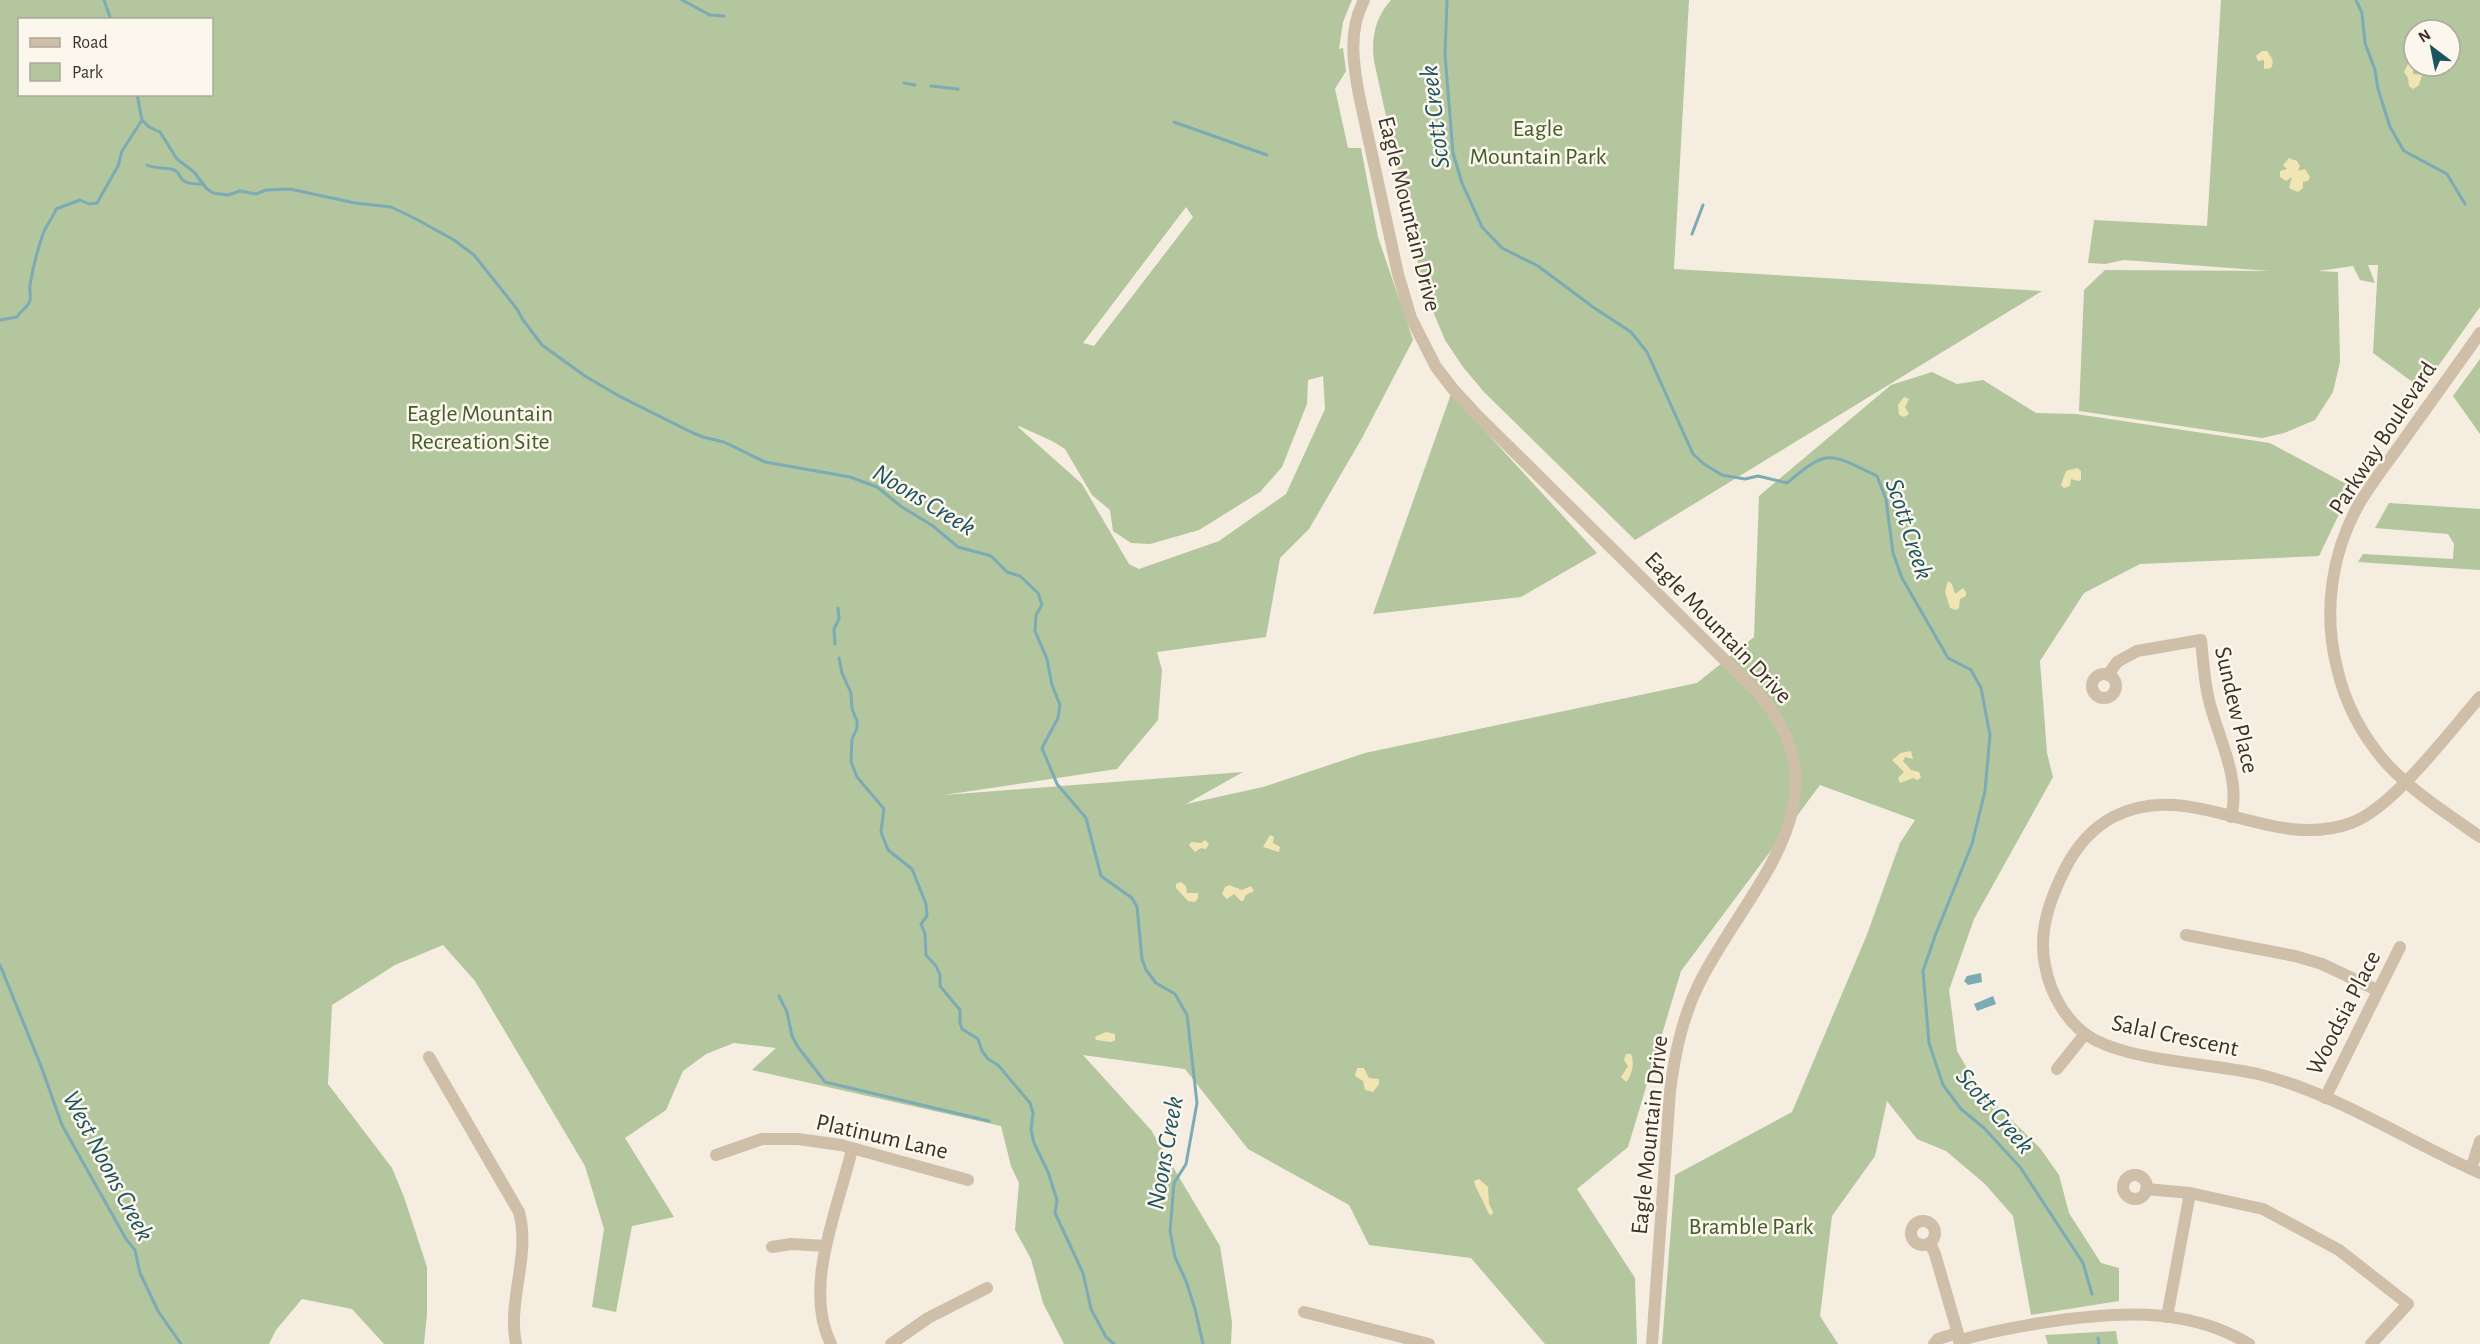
<svg xmlns="http://www.w3.org/2000/svg" width="2480" height="1344" font-family="'Alegreya Sans',sans-serif">
<style>
.green{fill:#b3c69d;fill-rule:evenodd}
.sand{fill:#f2e5b4}
.water{fill:#7babb5}
.lines{fill:none;stroke-linecap:round;stroke-linejoin:round}
.stream{stroke:#7babb5;stroke-width:3}
.minor{stroke:#cfbfa9;stroke-width:12}
.labels{text-anchor:middle;dominant-baseline:central;stroke-width:5;stroke-linejoin:round;paint-order:stroke}
.park-label{font-size:24px;fill:#445c2b;stroke:#fcf7ec}
.street-label{font-size:24px;fill:#3b3129;stroke:#fcf7ec}
.water-label{font-size:26px;font-style:italic;fill:#1b5361;stroke:#fcf7ec}
</style>
<rect width="100%" height="100%" fill="#f5eddf"/>
<g class="green">
<path d="M0,0H1352L1343,22L1339,49L1343,48L1346,71L1335,89L1348,148H1361L1378,237L1413,340L1362,438L1309,529L1280,558L1266,637L1157,652L1162,670L1158,720L1117,769L944,795L1243,772L1186,804L1263,787L1365,753L1697,683L1754,637L1759,496L1891,385L1932,372L1957,384L1983,380L2036,413L2076,414L2270,443L2352,487L2319,556L2140,564L2084,593L2040,661L2047,753L2053,777L1974,919L1949,990L1957,1051L1978,1087L2040,1148L2059,1175L2069,1213L2101,1263L2119,1268V1301L2031,1315L2013,1216L1985,1184L1946,1151L1917,1139L1887,1101L1875,1156L1832,1216L1820,1316L1838,1344H1662L1675,1175L1792,1112L1866,937L1900,843L1915,820L1820,785L1681,971L1628,1147L1577,1189L1635,1278L1637,1344H1545L1471,1258L1369,1245L1349,1205L1248,1149L1185,1069L1083,1055L1151,1130L1220,1246L1232,1322L1231,1344H1064L1043,1303L1031,1259L1015,1230L1019,1183L1011,1166L1001,1126L752,1070L776,1048L734,1043L706,1054L683,1071L666,1110L625,1138L674,1217L632,1226L616,1312L592,1307L604,1229L585,1166L475,981L443,945L395,965L332,1005L328,1084L392,1168L404,1197L427,1267V1314L424,1344H384L352,1309L302,1299L276,1330L269,1344H0ZM20,20H212V94H20ZM1186,207L1193,217L1094,346L1083,343ZM1323,376L1325,409L1286,494L1219,541L1139,569L1129,564L1082,484L1018,427L1019,426L1054,442L1065,449L1092,495L1110,510L1113,531L1131,543L1150,544L1199,530L1260,492L1282,467L1307,404L1308,380Z"/>
<path d="M1391,0H1689L1674,269L2042,291L1635,540L1484,392L1463,367L1445,340L1424,290L1374,61C1371,38 1375,18 1391,0Z"/>
<path d="M2221,0H2480V307L2422,389L2373,353L2378,265H2368L2375,283L2360,280L2353,266L2318,271L2338,272L2340,362L2333,392L2315,420L2284,433L2262,438L2079,411L2084,290L2105,270L2270,271L2124,260L2105,264L2088,263L2094,220L2207,226ZM2414,30H2450V66H2414Z"/>
<path d="M2480,359V434L2453,396Z"/>
<path d="M1451,394L1597,553L1521,597L1373,614Z"/>
<path d="M2389,503L2480,509V570L2358,562L2363,554L2453,559L2454,544L2448,534L2375,528Z"/>
<path d="M2116,1331L2118,1344H2048L2045,1335Z"/>
</g>
<g class="sand">
<path d="M2262,51H2267C2271,56 2275,62 2271,68L2264,69V60L2258,61L2256,56Z"/>
<path d="M2408,64L2413,65V74L2422,75L2419,85L2413,89L2409,86L2408,78L2404,72Z"/>
<path d="M2289,158L2297,161L2300,166L2298,171L2305,169L2310,177L2308,181L2303,182V188L2298,192L2289,188L2292,177L2286,181L2280,177V171L2287,169L2283,165Z"/>
<path d="M1904,397L1909,399L1905,407L1909,414L1904,417L1899,415L1898,405Z"/>
<path d="M2077,468L2081,471V480L2078,481L2071,479L2070,486L2064,488L2061,485L2066,471Z"/>
<path d="M1948,581L1952,584L1955,594L1963,588L1966,592V596L1960,599L1959,608L1956,610L1950,608L1945,592Z"/>
<path d="M1911,751L1913,759L1905,757L1903,761L1911,770L1919,772L1921,777L1918,780L1913,778L1900,783L1898,778L1904,772L1892,760L1901,753Z"/>
<path d="M1270,835L1274,837L1273,843L1280,847L1279,852L1263,847Z"/>
<path d="M1205,840L1209,844L1206,849L1201,848L1195,852L1189,845L1191,842L1201,843Z"/>
<path d="M1181,882L1186,886L1187,893H1198V898L1195,902L1188,901L1176,888V884Z"/>
<path d="M1229,885L1242,890L1251,886L1254,891L1246,895L1243,901H1241L1234,894L1227,899L1222,894L1225,887Z"/>
<path d="M1106,1032L1115,1034V1040L1111,1042L1096,1040L1095,1037Z"/>
<path d="M1626,1054H1631C1635,1062 1632,1076 1626,1082L1621,1077L1628,1066L1624,1060Z"/>
<path d="M1357,1068H1364L1369,1078L1379,1079V1084L1373,1092L1365,1090L1363,1081L1355,1076Z"/>
<path d="M1479,1179L1488,1187L1489,1204L1493,1212L1492,1215L1489,1214L1475,1185L1474,1181Z"/>
</g>
<g class="water">
<path d="M1981,973L1982,982L1968,985L1964,981L1967,976Z"/>
<path d="M1993,996L1996,1004L1977,1011L1974,1004Z"/>
</g>
<g class="lines">
<g class="stream">
<path d="M104,0L111,20"/>
<path d="M682,0L710,15L724,16"/>
<path d="M1447,0L1445,55L1453,153L1462,183L1482,227L1502,248L1538,266L1593,307L1631,332L1647,352L1693,454L1704,464L1722,475L1745,479L1758,476L1787,483C1829,447 1830,454 1877,476L1886,499L1893,553L1902,578L1948,658L1971,670L1981,688L1990,735L1985,791L1972,844L1935,936L1923,971L1929,1043L1943,1085L1961,1109L1984,1128L2020,1167L2083,1263L2092,1294"/>
<path d="M2356,0L2362,13L2365,43L2375,70L2378,89L2390,127L2404,151L2447,174L2465,204"/>
<path d="M904,83L915,85"/>
<path d="M931,86L958,89"/>
<path d="M137,94L142,120L149,127L160,132L177,159L194,172L206,188L213,193L228,195L240,191L256,194L266,190L290,189L355,203L391,207L416,219L454,240L474,255L517,309L523,320L542,345L585,376L619,396L693,433L703,437L724,442L765,462L850,477L877,487L902,507L933,526L958,547L991,556L1007,572L1020,576L1038,593L1042,605L1036,615L1035,631L1047,659L1052,685L1060,705L1058,718L1042,748L1057,784L1086,818L1101,876L1132,898L1137,907L1142,959L1146,970L1156,983L1175,994L1187,1015L1197,1103L1186,1164L1174,1183L1170,1231L1175,1257L1186,1281L1195,1309L1203,1344"/>
<path d="M1174,122L1267,155"/>
<path d="M147,165C156,169 162,167 171,169C185,171 172,185 203,184"/>
<path d="M1692,234L1703,205"/>
<path d="M0,320L17,317C20,311 26,309 29,303C32,298 29,291 30,285C33,267 37,251 43,234C46,225 53,218 56,209L80,200L89,204L97,203L118,166L122,151L142,120"/>
<path d="M835,644L834,629L839,619L838,608"/>
<path d="M839,658L842,673L851,693L852,709L857,721V728L852,739L851,762L857,777L884,809L881,832L888,850L912,869L926,904L927,916L921,924L925,934L926,955L936,966L940,975V986L960,1010V1023L962,1029L978,1039L982,1051L988,1059L998,1065L1030,1103L1033,1113L1031,1130L1034,1143L1048,1172L1057,1200L1055,1213L1083,1273L1091,1309L1106,1337L1114,1344"/>
<path d="M0,965L41,1066L62,1125L126,1239L135,1250L140,1273L158,1311L181,1344"/>
<path d="M779,996L787,1012L792,1036L798,1047L825,1082L989,1121"/>
<path d="M2098,1338L2099,1344"/>
</g>
<g class="minor">
<path d="M1364,0C1348,31 1353,62 1359,95L1398,274L1411,318L1436,367L1453,389L1478,416L1758,693C1850,799 1750,885 1702,978C1683,1014 1675,1052 1670,1091L1652,1344"/>
<path d="M2480,333C2455,369 2429,404 2403,441C2388,462 2372,482 2359,504C2331,554 2323,613 2337,668C2345,703 2363,737 2387,764C2414,793 2448,814 2480,837"/>
<circle cx="2104" cy="686" r="12"/>
<path d="M2108,675L2117,662L2137,651L2201,640C2203,659 2204,678 2208,696C2216,734 2242,778 2231,817"/>
<path d="M2480,697C2449,732 2393,808 2351,823C2269,853 2192,776 2113,817C2091,829 2076,847 2065,869C2050,899 2038,931 2045,965C2050,994 2068,1026 2095,1040C2138,1062 2209,1063 2258,1074C2336,1093 2407,1141 2480,1173"/>
<path d="M2186,935L2295,956L2322,964L2377,990"/>
<path d="M429,1057L519,1212C531,1256 507,1300 516,1344"/>
<path d="M2057,1069L2085,1034"/>
<path d="M2325,1098L2400,947"/>
<path d="M716,1155L762,1139H798L841,1145L968,1180"/>
<path d="M2471,1169L2480,1141"/>
<circle cx="2135" cy="1187" r="12"/>
<path d="M2146,1189L2190,1193L2263,1209L2339,1250L2408,1304L2371,1344"/>
<circle cx="1923" cy="1233" r="12"/>
<path d="M1930,1243L1935,1254L1961,1344"/>
<path d="M772,1247L791,1244L826,1246"/>
<path d="M1304,1312L1429,1344"/>
<path d="M2167,1317L2190,1193"/>
<path d="M1959,1341C1985,1332 2013,1328 2040,1323C2110,1312 2185,1305 2249,1344"/>
<path d="M831,1344C802,1287 839,1207 852,1149"/>
<path d="M891,1344L928,1318L987,1288"/>
<path d="M1934,1344L1938,1339L1957,1333"/>
</g>
</g>
<g class="labels">
<g class="park-label">
<text x="1538" y="129">Eagle<tspan x="1538" dy="28">Mountain Park</tspan></text>
<text x="480" y="414">Eagle Mountain<tspan x="480" dy="28">Recreation Site</tspan></text>
<text x="1751" y="1227">Bramble Park</text>
</g>
<g class="street-label">
<text transform="translate(1409 214) rotate(76)">Eagle Mountain Drive</text>
<text transform="translate(2383 438) rotate(-57)">Parkway Boulevard</text>
<text transform="translate(1718 628) rotate(46)">Eagle Mountain Drive</text>
<text transform="translate(2236 710) rotate(77)">Sundew Place</text>
<text transform="translate(2344 1013) rotate(-63)">Woodsia Place</text>
<text transform="translate(2175 1036) rotate(12)">Salal Crescent</text>
<text transform="translate(1650 1135) rotate(-84)">Eagle Mountain Drive</text>
<text transform="translate(882 1137) rotate(13)">Platinum Lane</text>
</g>
<g class="water-label">
<text transform="translate(1435 117) rotate(-97)">Scott Creek</text>
<text transform="translate(924 500) rotate(31)">Noons Creek</text>
<text transform="translate(1909 529) rotate(72)">Scott Creek</text>
<text transform="translate(1995 1111) rotate(49)">Scott Creek</text>
<text transform="translate(1165 1153) rotate(-80)">Noons Creek</text>
<text transform="translate(108 1166) rotate(62)">West Noons Creek</text>
</g>
</g>
<rect x="18" y="18" width="195" height="78" fill="#fcf7ec" stroke="#afa89e" stroke-width="1.5"/>
<rect x="30" y="38" width="30" height="9" fill="#cfbfa9" stroke="#afa89e" stroke-width="1.5"/>
<text x="72" y="48" font-size="18" fill="#3b3129">Road</text>
<rect x="30" y="63" width="30" height="18" fill="#b3c69d" stroke="#afa89e" stroke-width="1.5"/>
<text x="72" y="78" font-size="18" fill="#3b3129">Park</text>
<g transform="translate(2432 48) rotate(328)"><circle r="28" fill="#fcf7ec" stroke="#afa89e" stroke-width="1.5"/>
<path d="M0-4.5L10 22L0 15L-10 22Z" fill="#1b5361"/>
<text y="-9" font-size="16" font-weight="bold" text-anchor="middle" fill="#3b3129">N</text>
</g>
</svg>
